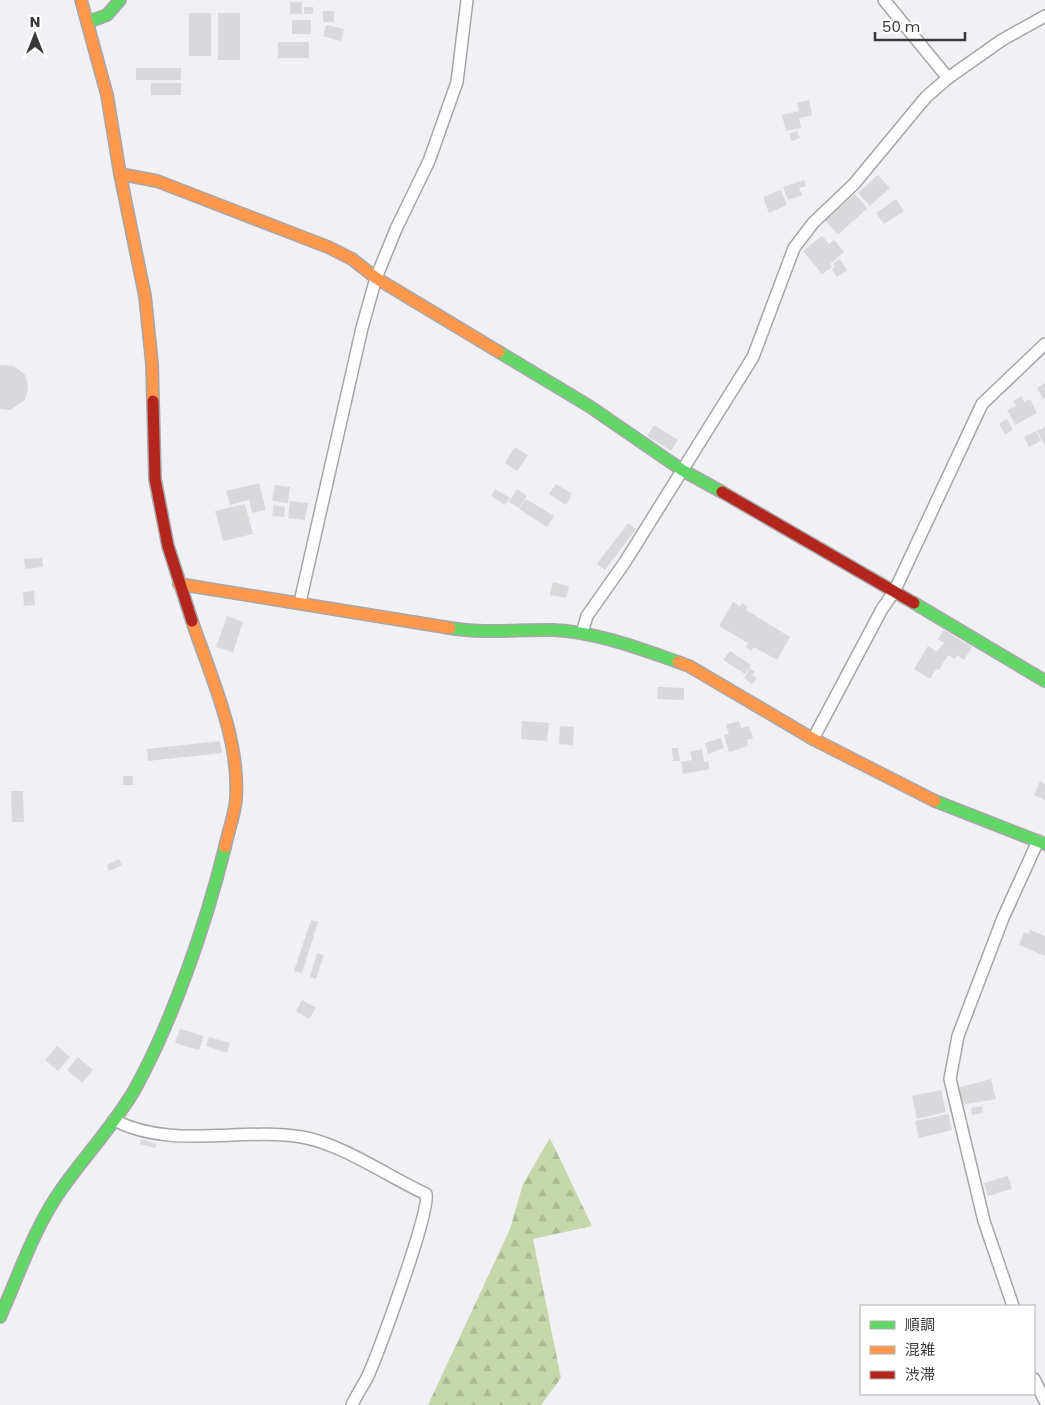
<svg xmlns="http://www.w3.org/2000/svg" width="1045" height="1405" font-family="Poppins,'Noto Sans JP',sans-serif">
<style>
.forest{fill:url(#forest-firs)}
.building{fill:#d9d9db}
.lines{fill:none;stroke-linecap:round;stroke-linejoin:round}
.street-casing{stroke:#a6a6a9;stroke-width:14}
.fast-casing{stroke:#a6a6a9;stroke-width:14}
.slow-casing{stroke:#a6a6a9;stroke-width:14}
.jam-casing{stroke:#a6a6a9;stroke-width:14}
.street{stroke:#fdfdfd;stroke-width:11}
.fast{stroke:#63d668;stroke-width:11}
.slow{stroke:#ff974d;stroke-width:11}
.jam{stroke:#b3261e;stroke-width:11}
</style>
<defs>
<pattern id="forest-firs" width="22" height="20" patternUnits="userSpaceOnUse" patternTransform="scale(1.25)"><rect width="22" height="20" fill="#c6d7ac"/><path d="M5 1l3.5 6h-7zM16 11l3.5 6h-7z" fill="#abb995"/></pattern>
</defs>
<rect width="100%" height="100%" fill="#f1f0f4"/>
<path class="forest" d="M550,1138L592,1226L533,1239L561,1378L541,1405H428L510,1229L523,1184Z"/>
<g class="building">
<rect x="290" y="2" width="12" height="12"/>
<rect x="304" y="7" width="9" height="7"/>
<rect x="323" y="11" width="11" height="11"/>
<rect x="189" y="13" width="22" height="43"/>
<rect x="218" y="13" width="22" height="47"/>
<rect x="292" y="20" width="19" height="14"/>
<path d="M326,25L344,29L341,41L323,36Z"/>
<rect x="278" y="42" width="31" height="16"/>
<rect x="136" y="68" width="45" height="12"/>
<rect x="151" y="83" width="30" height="12"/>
<path d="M809,100L812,115L799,118L801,128L786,131L782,115L799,111L797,103Z"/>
<path d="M797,131L800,138L792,141L789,134Z"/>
<path d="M878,175L890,188L870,206L858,193Z"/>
<path d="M804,180L806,186L799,188L802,195L788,200L783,187Z"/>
<path d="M781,190L787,205L769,213L763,197Z"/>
<path d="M855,194L867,208L859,216L855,211L859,216L838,234L825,220Z"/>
<path d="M896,199L904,211L884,224L876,213Z"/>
<path d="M822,236L829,244L834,240L844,252L830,264L832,267L822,274L803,251Z"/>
<path d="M839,259L847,270L837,277L832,269L835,267L833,264Z"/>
<path d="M0,365L14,366L25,375L27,382L28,388L25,400L10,410L0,409Z"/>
<path d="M1045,383V398L1043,399L1037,388Z"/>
<path d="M1022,396L1024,402L1030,399L1037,413L1015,425L1007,410L1016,406L1013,401Z"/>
<path d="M1007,419L1013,430L1005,434L999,424Z"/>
<path d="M654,425L678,440L671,451L647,436Z"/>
<path d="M1045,427V446L1037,431Z"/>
<path d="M1036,431L1041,441L1029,447L1024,437Z"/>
<path d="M515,447L528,455L517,471L505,463Z"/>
<path d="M259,483L266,510L252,513L249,500L230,505L226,491Z"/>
<path d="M556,484L572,494L566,505L549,494Z"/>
<path d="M275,485L290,487L288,503L272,501Z"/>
<path d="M495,489L510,498L505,505L491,496Z"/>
<path d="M517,489L527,496L519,508L509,502Z"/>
<path d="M526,499L554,516L547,527L519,509Z"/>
<path d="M290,501L308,503L305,520L288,518Z"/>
<path d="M245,504L253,534L223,541L215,511Z"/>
<path d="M274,505L285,507L284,517L272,516Z"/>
<path d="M628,523L636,529L605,570L597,564Z"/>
<path d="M42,558L43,567L25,569L24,559Z"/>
<path d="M553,582L569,586L566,598L550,595Z"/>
<path d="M34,591L35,605L24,606L23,592Z"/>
<path d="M733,602L740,606L742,603L744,604L748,607L746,610L790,637L777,660L754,647L751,651L746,647L748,643L719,626Z"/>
<path d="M227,616L243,622L233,652L216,647Z"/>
<path d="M944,630L972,647L964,660L957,655L955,659L948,655L939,670L936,669L930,679L914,669L928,646L937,652L944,643L938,639Z"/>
<path d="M730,651L751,665L745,674L723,660Z"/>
<path d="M750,668L755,672L752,675L757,678L752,684L744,678Z"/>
<path d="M658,687L684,688V700L657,699Z"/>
<path d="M522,721L549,723L547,741L521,739Z"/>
<path d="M739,721L741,728L749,726L753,738L747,740L748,746L729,752L724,735L729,734L726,725Z"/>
<path d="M560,726L574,727L573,745L559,744Z"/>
<path d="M721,738L724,748L708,754L705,743Z"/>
<path d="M220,741L222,753L148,761L147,749Z"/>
<path d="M672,748H678L680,761H673Z"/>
<path d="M702,749L704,762L708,761L710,769L683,774L681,762L692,760L690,752Z"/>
<rect x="123" y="776" width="10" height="9"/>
<path d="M1040,781L1045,784V800L1034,795Z"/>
<path d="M11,791H23L24,822H12Z"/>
<path d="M119,859L122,865L109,871L107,865Z"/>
<path d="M311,920L318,922L302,973L294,971Z"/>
<path d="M1030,930L1045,936V956L1019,945L1024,932L1029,934Z"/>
<path d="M317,953L324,955L316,979L310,977Z"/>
<path d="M302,1000L316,1008L309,1019L296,1011Z"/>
<path d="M180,1029L204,1036L199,1050L175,1043Z"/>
<path d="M209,1037L230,1043L227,1053L206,1046Z"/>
<path d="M57,1046L70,1057L58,1071L45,1060Z"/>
<path d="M78,1057L93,1070L82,1083L67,1070Z"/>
<path d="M991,1079L996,1099L961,1105L957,1088Z"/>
<path d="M941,1090L946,1112L917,1119L912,1096Z"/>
<path d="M982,1106L983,1113L972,1115L971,1108Z"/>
<path d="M948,1114L952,1130L919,1138L915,1121Z"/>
<path d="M141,1139L157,1144L155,1148L140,1144Z"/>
<path d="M1008,1176L1012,1189L988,1196L984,1183Z"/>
</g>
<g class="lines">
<defs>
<g id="street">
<path d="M884,0L948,78"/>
<path d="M300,602L362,328L376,278L396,229L429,161L457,82L467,0"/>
<path d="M582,633L587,616L625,562L753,357L794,248L813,223L854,184L926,97L948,78L1002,40L1045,16"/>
<path d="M813,739L882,609L894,592L982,404L1045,344"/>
<path d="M114,1120C171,1150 240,1127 302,1137C342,1144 389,1177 426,1194C432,1208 377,1356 367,1378C362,1387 356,1396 352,1405"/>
<path d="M1013,1306L984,1221L950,1079L958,1036L1003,918L1038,841"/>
<path d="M1034,1379L1045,1401"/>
</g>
<g id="fast">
<path d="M88,22L107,15L120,0"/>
<path d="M499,352L589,406L682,470L722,492"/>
<path d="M914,603L1045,681"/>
<path d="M450,628C484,634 519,629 553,630C596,632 638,648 678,662"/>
<path d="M935,801L1045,844"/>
<path d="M0,1317C19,1275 34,1228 61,1190C84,1157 115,1124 135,1089C173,1020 206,924 225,847"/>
</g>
<g id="slow">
<path d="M81,0L107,95L120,174L145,296L152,364L153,401"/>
<path d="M120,174L157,181L328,247L352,259L376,278L499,352"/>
<path d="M179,584L450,628"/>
<path d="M192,621C211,677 240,739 236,799C235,814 228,832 225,847"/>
<path d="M678,662L689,666L813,739L935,801"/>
</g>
<g id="jam">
<path d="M153,401L155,479L168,546L192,621"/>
<path d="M722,492L914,603"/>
</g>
</defs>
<use href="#street" class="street-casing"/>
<use href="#fast" class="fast-casing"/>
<use href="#slow" class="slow-casing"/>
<use href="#jam" class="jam-casing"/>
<use href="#street" class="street"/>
<use href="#fast" class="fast"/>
<use href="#slow" class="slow"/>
<use href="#jam" class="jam"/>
</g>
<rect x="860" y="1305" width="175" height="90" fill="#ffffff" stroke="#b0b0b1"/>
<rect x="870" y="1321" width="25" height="8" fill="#63d668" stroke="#b0b0b1"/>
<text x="905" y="1330" font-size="15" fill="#39393b">順調</text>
<rect x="870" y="1346" width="25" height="8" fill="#ff974d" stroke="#b0b0b1"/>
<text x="905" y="1355" font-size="15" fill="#39393b">混雑</text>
<rect x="870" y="1371" width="25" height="8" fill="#b3261e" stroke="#b0b0b1"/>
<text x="905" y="1380" font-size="15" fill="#39393b">渋滞</text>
<g transform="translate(35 35)" stroke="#ffffff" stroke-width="4" paint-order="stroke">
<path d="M0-4L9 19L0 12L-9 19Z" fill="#39393b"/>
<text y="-8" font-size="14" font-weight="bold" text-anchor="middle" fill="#39393b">N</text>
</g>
<path d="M875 32v8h90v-8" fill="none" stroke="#39393b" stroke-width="2.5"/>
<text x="882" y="32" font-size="15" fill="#39393b" stroke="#ffffff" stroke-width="4" paint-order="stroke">50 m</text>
</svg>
